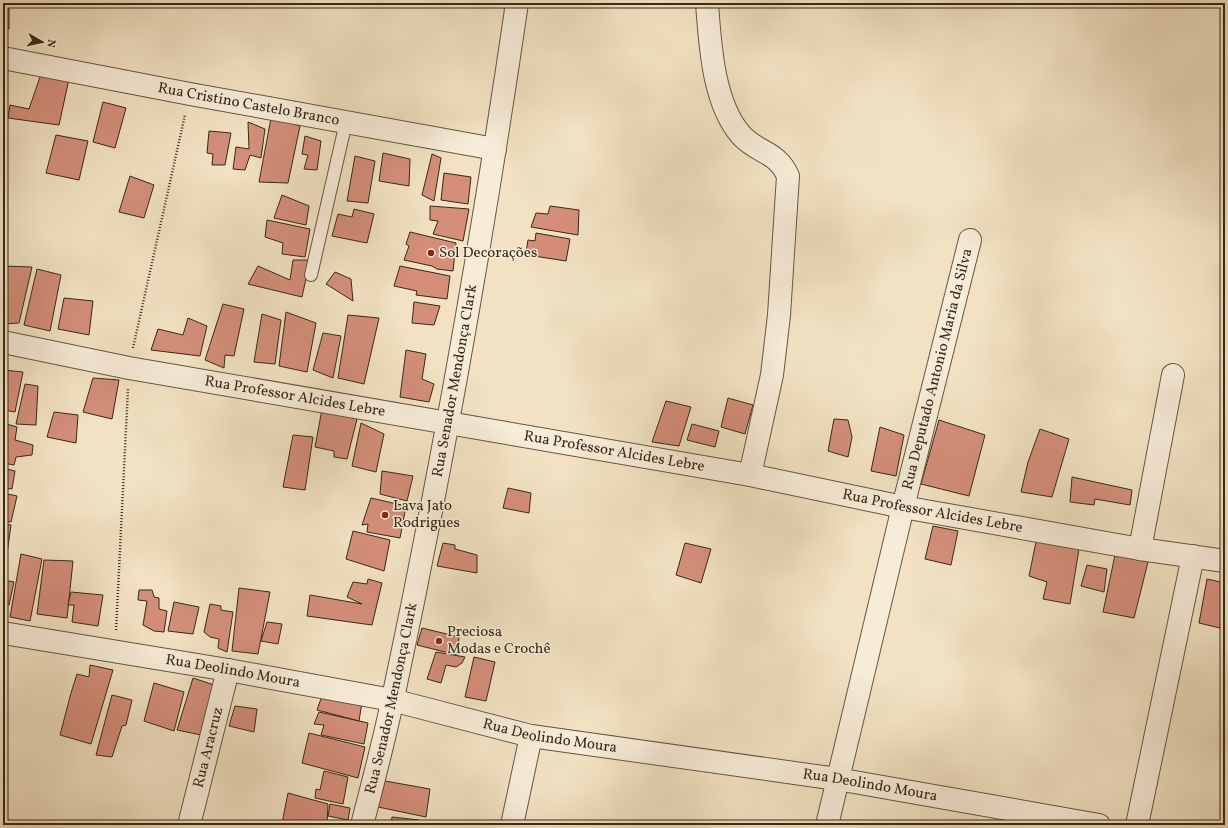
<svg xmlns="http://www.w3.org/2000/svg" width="1228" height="828" font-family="Vollkorn,serif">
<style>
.building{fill:#d48e7a;stroke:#372917}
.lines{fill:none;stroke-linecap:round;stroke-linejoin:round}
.lane-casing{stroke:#665742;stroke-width:14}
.street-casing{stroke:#665742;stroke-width:24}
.path{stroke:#372917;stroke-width:2.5;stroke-dasharray:1 2;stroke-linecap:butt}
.lane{stroke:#f7ecd8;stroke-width:12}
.street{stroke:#f7ecd8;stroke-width:22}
.poi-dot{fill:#8f2418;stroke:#f7ecd8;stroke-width:1.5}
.labels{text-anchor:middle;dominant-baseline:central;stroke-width:3;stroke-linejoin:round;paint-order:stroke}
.street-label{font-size:15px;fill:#372917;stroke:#f7ecd8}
.poi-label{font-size:15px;fill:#372917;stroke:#f7ecd8;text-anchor:start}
</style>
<rect width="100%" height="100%" fill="#f2e2c3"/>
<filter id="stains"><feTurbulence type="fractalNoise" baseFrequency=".005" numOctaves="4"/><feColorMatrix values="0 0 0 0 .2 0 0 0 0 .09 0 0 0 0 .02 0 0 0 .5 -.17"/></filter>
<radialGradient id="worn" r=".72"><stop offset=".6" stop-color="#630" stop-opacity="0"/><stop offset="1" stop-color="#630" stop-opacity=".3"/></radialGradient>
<g class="building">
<path d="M3,3H9V29L3,28Z"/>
<path d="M477,3H505L504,8Z"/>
<path d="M41,74L69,79L59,125L8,118L10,105L29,109Z"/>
<path d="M103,102L126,108L115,148L93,142Z"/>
<path d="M271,118L300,126L288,183L259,182Z"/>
<path d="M248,122L265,129L261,158L250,155L245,170L233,169L236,147L249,149Z"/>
<path d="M209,131L231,133L225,165H212L213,154L207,153Z"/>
<path d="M56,135L88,141L79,180L46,173Z"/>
<path d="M305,136L321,141L317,170L304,169L308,155L302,154Z"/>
<path d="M383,153L410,159L409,186L379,181Z"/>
<path d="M432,154L441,158L434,201L422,195Z"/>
<path d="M355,156L375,161L368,203L347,201Z"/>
<path d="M444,173L471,177L468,204L441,200Z"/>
<path d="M130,176L154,185L144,218L119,212Z"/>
<path d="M282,195L309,206L306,225L274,218Z"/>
<path d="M430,206L469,209L463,241L433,234L438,221L430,220Z"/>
<path d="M550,206L579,210L578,235L531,227L536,213L548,214Z"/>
<path d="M354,209L374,214L367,243L332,236L338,214L352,217Z"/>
<path d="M267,220L310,229L305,257L282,254L283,243L265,237Z"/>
<path d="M410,232L456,243L453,271L437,269L432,266L404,260L409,246L406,244Z"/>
<path d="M536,233L570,239L566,261L534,256V253L526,252L528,240L535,241Z"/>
<path d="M293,260H310L302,297L248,284L258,266L290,280Z"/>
<path d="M3,266L32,267L19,323L3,324Z"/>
<path d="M400,266L450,276L447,299L416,295L417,291L394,286Z"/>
<path d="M37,269L61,275L50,331L24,325Z"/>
<path d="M335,272L351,279L353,301L326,284Z"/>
<path d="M64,298L93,301L89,335L58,329Z"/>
<path d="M414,302L440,306L434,325L412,323Z"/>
<path d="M223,304L244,309L234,356L225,355L224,368L205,360Z"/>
<path d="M286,312L316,323L307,372L279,366Z"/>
<path d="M262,314L281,320L275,364L254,362Z"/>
<path d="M348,315L379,318L364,384L338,378Z"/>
<path d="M188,318L207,326L200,356L151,350L158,329L183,335Z"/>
<path d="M323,333L341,336L333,378L313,370Z"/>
<path d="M406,350L426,354L422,379L434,384L429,402L400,397Z"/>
<path d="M3,370L23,372L15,412L3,410Z"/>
<path d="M93,378L119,380L112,419L83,412Z"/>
<path d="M25,384L38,386L36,425L16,424Z"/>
<path d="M728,398L753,405L745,434L721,427Z"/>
<path d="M666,401L691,407L679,446L652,442Z"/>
<path d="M322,409L357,419L347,459L334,457V451L315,447Z"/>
<path d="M54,412L78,415L76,443L47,437Z"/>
<path d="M834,419L848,420L852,437L848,457L828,451Z"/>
<path d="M939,420L985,435L969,496L921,484Z"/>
<path d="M3,423L17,427L15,440L33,445L32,455L16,457L14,465L3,463Z"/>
<path d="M361,423L384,434L376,472L352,466Z"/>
<path d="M692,424L719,431L715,447L687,440Z"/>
<path d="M880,427L904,435L896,476L871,471Z"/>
<path d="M1040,429L1069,439L1052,497L1021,492L1028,462Z"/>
<path d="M293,435L313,437L305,490L283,487Z"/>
<path d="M3,468L15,471L12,489L3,488Z"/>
<path d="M382,471L413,476L407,501L380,494Z"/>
<path d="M1072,477L1132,490L1130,505L1095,499L1094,505L1070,502Z"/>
<path d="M508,488L531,493L529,513L503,508Z"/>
<path d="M3,493L17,496L11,522L3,521Z"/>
<path d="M371,498L406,506L400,538L367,532L368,524L362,525Z"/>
<path d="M3,524L11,525L7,554L3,553Z"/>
<path d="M933,526L958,531L951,565L925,559Z"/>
<path d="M353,531L390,540L384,571L346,559Z"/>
<path d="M1037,537L1079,549L1070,604L1043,599L1047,582L1029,576Z"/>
<path d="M443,543L455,545V549L477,555V573L437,566Z"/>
<path d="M685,543L711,549L701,583L676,575Z"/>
<path d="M21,554L42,559L30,621L10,617Z"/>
<path d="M1115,555L1148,562L1134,618L1103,612Z"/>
<path d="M44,560L73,561L67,618L37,614Z"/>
<path d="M1087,565L1107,569L1104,592L1081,586Z"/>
<path d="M368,579L382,583L372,625L307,616L310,595L362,604L347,597L353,582L367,584Z"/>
<path d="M1207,579L1225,583V605L1220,628L1199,623Z"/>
<path d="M3,580L14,582L9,605L3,604Z"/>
<path d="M239,588L270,592L258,654L232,651Z"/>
<path d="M139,590H152L154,597L159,598V609L167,611L164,632L154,631L143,625L147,601L138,600Z"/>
<path d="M71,592L103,595L98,626L72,622L74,605H68Z"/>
<path d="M174,602L199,607L193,634L168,631Z"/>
<path d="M210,604L221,606V610L233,612L227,652L218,648L219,639L210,637L204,632Z"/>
<path d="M267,622L282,624L278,644L261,641Z"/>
<path d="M422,628L459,637L457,655L417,645Z"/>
<path d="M436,652L465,657L462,663L456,667L446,665L441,683L427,679Z"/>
<path d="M474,657L495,662L486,701L465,697Z"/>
<path d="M90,665L113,670L91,744L60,735L71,693L77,674L89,677Z"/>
<path d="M193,678L214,685L201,735L177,730Z"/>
<path d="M154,683L184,692L174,731L144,721Z"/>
<path d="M323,693L362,702L359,721L317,710Z"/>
<path d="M112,695L132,700L126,725L122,726L112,757L96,755Z"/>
<path d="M235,706L257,709L254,732L229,726Z"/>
<path d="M319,712L368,723L364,744L321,735L324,725L314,724Z"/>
<path d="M309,733L365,747L358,778L302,763Z"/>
<path d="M324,771L348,777L343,804L315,798L316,789L320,790Z"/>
<path d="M385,781L430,789L426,817L378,807Z"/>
<path d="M288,793L328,804L327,825H300L282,823Z"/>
<path d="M330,804L350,808L348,820L328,816Z"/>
<path d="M392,817L419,820L418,825H377V823L391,824Z"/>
</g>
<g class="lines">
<defs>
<path id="lane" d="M311,275L346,122"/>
<g id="street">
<path d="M707,3C710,44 713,103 741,135C757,153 777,151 788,176L779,315L772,375L750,475"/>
<path id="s1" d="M3,58L190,94L495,149"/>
<path id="s2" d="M3,342L129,368L750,475L903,507L1140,549L1225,561"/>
<path d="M1140,549L1173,375"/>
<path id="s3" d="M3,633L228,670L392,700L531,736L837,779L1099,825"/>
<path id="s4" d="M189,825L228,670"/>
<path id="s5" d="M362,825C373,783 384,741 393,698C442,468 483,236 517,3"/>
<path d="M512,825L531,736"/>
<path id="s6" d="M827,825L903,507L970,240"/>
<path d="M1137,825L1193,556"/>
</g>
</defs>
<use href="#lane" class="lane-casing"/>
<use href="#street" class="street-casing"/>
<g class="path">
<path d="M133,348L185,115"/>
<path d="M116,630L128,389"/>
</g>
<use href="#lane" class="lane"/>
<use href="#street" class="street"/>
</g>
<g class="poi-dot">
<circle cx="431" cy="253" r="4"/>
<circle cx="385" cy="515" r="4"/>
<circle cx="439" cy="641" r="4"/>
</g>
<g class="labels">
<g class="street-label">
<text stroke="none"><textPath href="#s1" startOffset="250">Rua Cristino Castelo Branco</textPath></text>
<text stroke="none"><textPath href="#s6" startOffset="469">Rua Deputado Antonio Maria da Silva</textPath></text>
<text stroke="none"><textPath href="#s5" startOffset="454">Rua Senador Mendonça Clark</textPath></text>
<text stroke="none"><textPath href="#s2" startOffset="297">Rua Professor Alcides Lebre</textPath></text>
<text stroke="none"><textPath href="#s2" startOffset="621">Rua Professor Alcides Lebre</textPath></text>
<text stroke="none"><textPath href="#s2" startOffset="945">Rua Professor Alcides Lebre</textPath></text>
<text stroke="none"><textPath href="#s3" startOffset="233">Rua Deolindo Moura</textPath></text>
<text stroke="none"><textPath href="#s5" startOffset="130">Rua Senador Mendonça Clark</textPath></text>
<text stroke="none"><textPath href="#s3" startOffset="557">Rua Deolindo Moura</textPath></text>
<text stroke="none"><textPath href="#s4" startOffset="80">Rua Aracruz</textPath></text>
<text stroke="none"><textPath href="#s3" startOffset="881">Rua Deolindo Moura</textPath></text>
</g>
<g class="poi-label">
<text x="439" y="253">Sol Decorações</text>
<text x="393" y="506">Lava Jato<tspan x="393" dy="17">Rodrigues</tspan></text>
<text x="447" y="632">Preciosa<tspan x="447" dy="17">Modas e Crochê</tspan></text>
</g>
</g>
<rect width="1228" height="828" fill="none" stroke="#f2e2c3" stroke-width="16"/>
<rect x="4" y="4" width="1220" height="820" fill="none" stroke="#372917" stroke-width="2"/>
<rect x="8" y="8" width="1212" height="812" fill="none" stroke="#372917"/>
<g transform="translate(42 42) rotate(99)" stroke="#f7ecd8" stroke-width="3" paint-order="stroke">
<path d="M0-3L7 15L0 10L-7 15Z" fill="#372917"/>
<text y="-6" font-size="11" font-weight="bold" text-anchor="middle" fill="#372917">N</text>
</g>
<rect width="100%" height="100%" filter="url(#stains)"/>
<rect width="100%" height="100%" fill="url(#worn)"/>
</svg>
